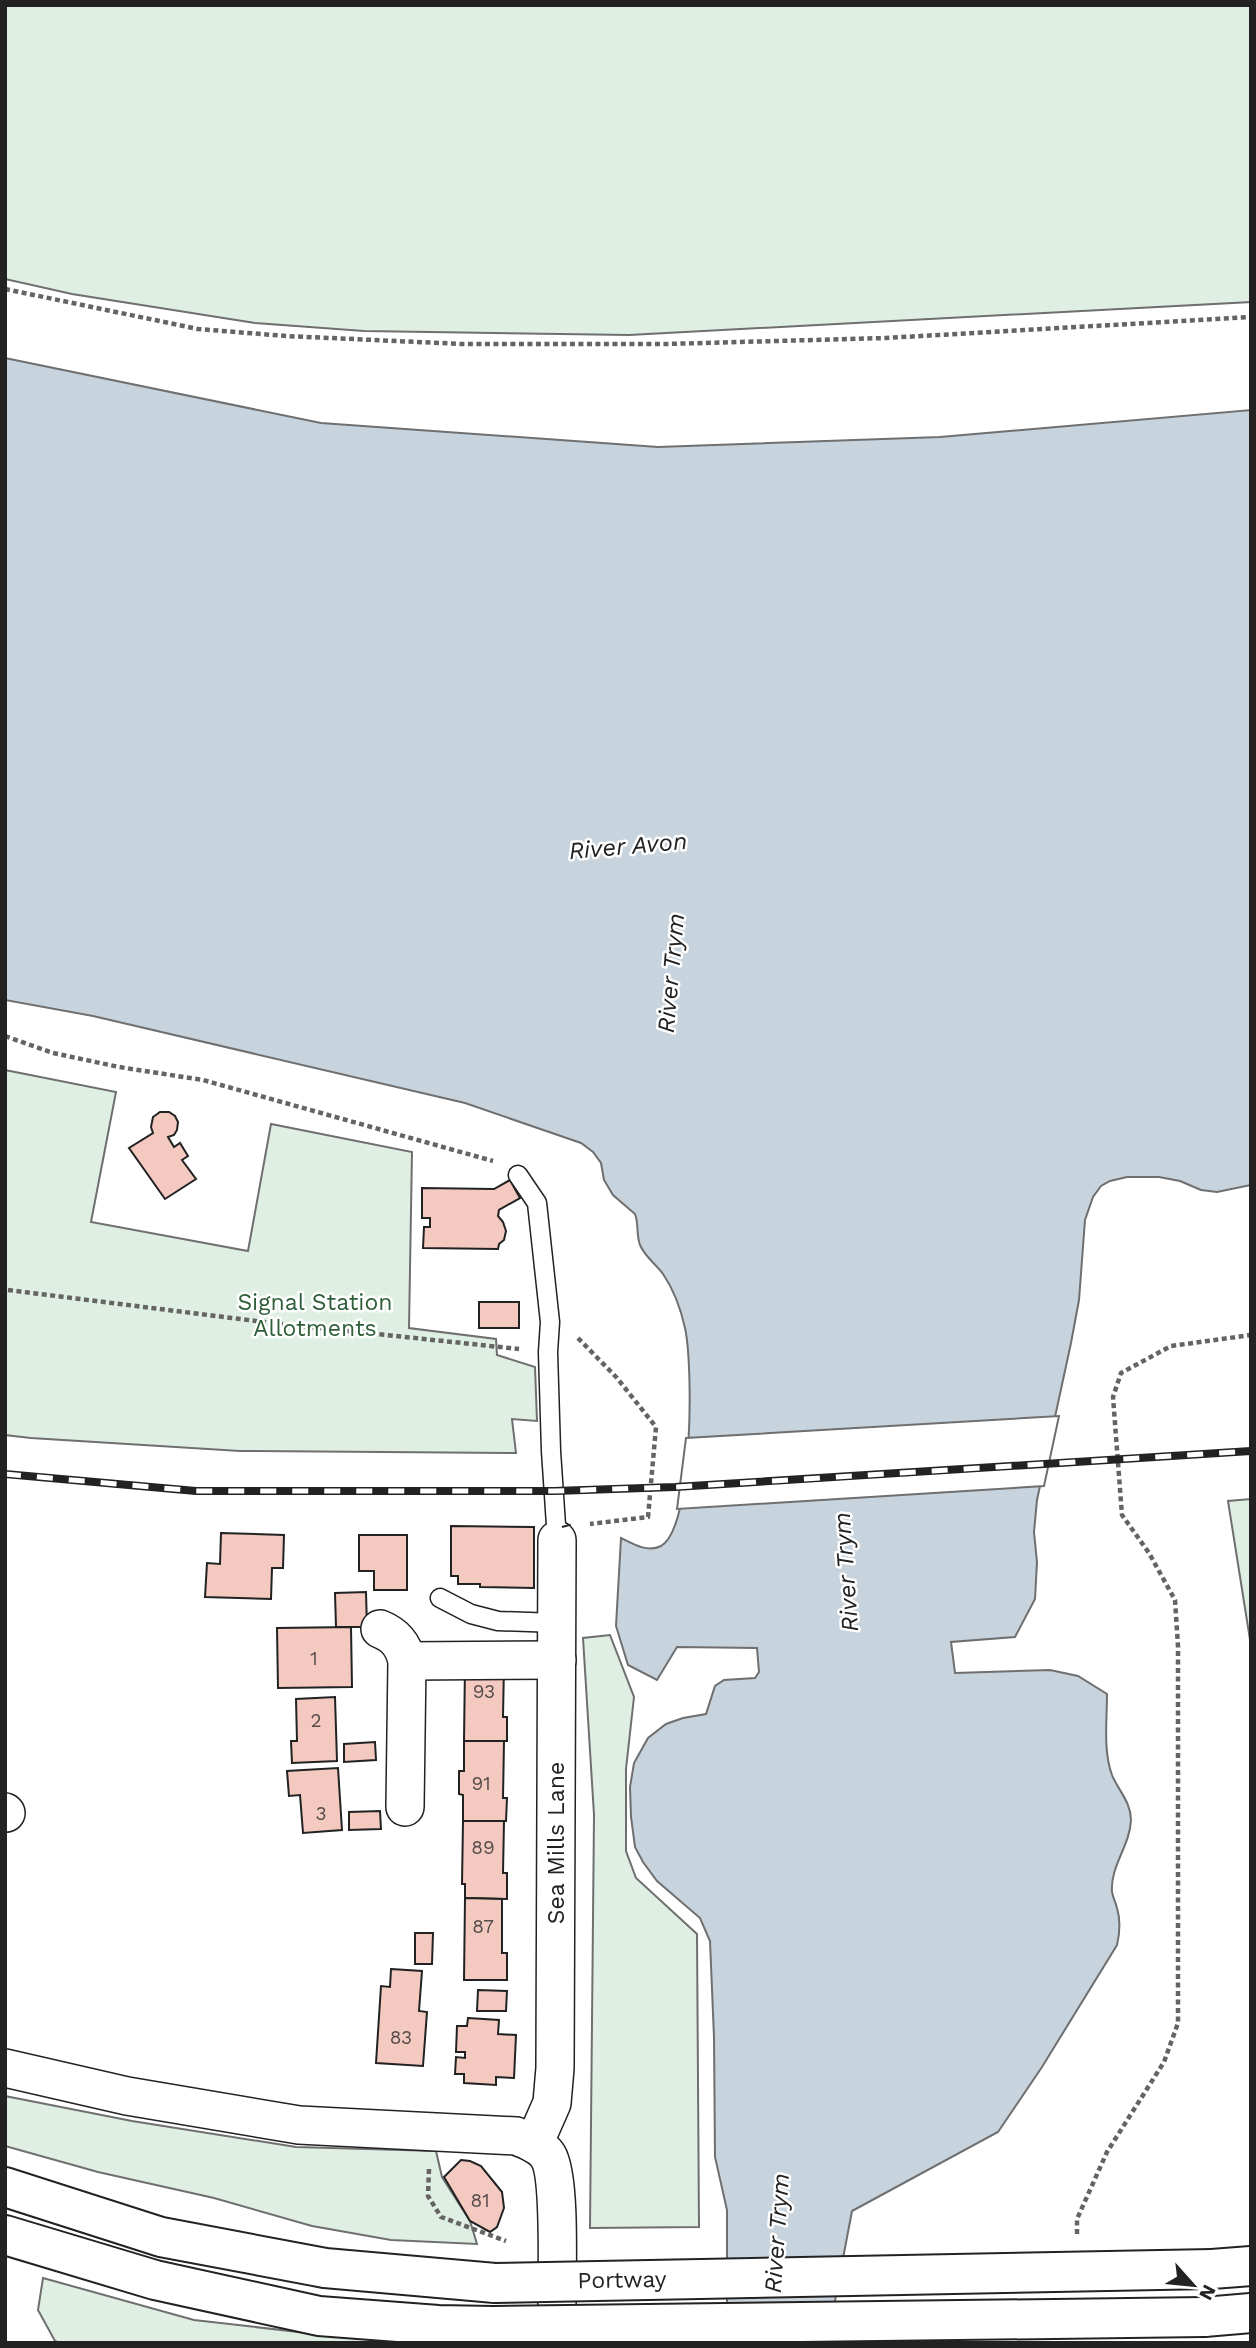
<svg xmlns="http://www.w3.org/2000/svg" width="1256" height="2348" font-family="'Work Sans',sans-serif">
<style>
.green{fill:#e0efe3;stroke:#6f6f6f;stroke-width:2}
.water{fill:#c7d3dd;stroke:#6f6f6f;stroke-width:2}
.pier{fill:#fff;stroke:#6f6f6f;stroke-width:2}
.building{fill:#f3c9c0;stroke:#222;stroke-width:2}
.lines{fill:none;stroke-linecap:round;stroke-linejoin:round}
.service-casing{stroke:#222;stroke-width:21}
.minor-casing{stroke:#222;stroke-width:40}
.trunk-casing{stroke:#222;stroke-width:42}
.path{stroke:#646464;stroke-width:4.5;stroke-dasharray:5 3.5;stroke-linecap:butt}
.service{stroke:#fff;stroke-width:18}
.minor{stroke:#fff;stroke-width:37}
.trunk{stroke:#fff;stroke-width:38}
.rail-casing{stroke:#222;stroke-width:8}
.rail{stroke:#fff;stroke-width:5;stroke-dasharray:16;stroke-linecap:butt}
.trunk-bridge-casing{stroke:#222;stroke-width:42;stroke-linecap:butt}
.trunk-bridge{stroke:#fff;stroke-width:38}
.fence{stroke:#222;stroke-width:2;stroke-dasharray:9 3.5;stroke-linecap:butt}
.labels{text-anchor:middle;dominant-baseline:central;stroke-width:5;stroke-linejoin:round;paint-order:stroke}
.number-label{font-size:19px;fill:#564c4a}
.park-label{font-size:23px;fill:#2f5e38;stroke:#fff}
.street-label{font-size:23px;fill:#222;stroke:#fff}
.water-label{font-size:24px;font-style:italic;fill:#222;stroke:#fff}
</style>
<rect width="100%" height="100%" fill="#fff"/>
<g class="green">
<path d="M5,5H1251V302L629,335L364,331L255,323L72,294L5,279Z"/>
<path d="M5,1070L116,1092L91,1222L248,1251L271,1124L412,1152L409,1328L496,1339L497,1355L535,1367L537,1421L512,1419L516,1453L240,1451L31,1438L5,1435Z"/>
<path d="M1251,1499V1646L1228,1501Z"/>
<path d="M610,1635L634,1697L626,1769V1851L636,1878L697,1934L699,2227L590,2228L594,1815L583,1638Z"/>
<path d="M5,2096L132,2121L296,2147L436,2151L442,2177L470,2221L477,2244L391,2240L312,2226L214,2198L98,2172L5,2146Z"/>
<path d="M43,2278L194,2320L351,2338L493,2343H60L55,2341L38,2310Z"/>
</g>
<path class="water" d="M5,358L321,423L658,447L940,437L1251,410V1185L1217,1192L1201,1190L1180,1181L1159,1177H1127L1110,1181L1101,1186L1093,1197L1085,1220L1079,1300L1071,1343L1037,1500L1034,1532L1037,1562L1035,1599L1015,1637L951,1642L955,1673L1050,1670L1078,1676L1107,1694C1107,1720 1103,1751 1112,1775C1118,1790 1131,1802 1131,1820C1130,1846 1110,1866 1112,1892C1113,1898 1116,1903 1117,1908C1121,1921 1120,1932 1117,1945L1042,2067L998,2132L852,2211L827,2343H727V2210L715,2157L714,2037L710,1941L700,1918L657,1881L643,1862L635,1847L631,1817L630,1787L634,1763L648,1738L666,1724L683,1718L706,1714L715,1686L724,1680L755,1678L759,1672L757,1648L677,1647L657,1680L628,1665L616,1626L621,1538C633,1544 648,1553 661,1546C694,1527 693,1364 685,1328C681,1310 674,1290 663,1274C656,1264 645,1257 640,1245C636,1235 639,1224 635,1214L613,1195L604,1180L601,1163L593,1152L581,1143L465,1103L93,1016L5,1000Z"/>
<path class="pier" d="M1059,1416L1044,1486L677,1509L686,1438Z"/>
<g class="building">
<path d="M160,1112H169L175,1116L178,1122L177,1130L174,1135L168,1137L174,1147L180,1143L188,1156L182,1160L196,1179L165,1199L129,1148L153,1133L151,1127L153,1117Z"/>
<path d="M510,1180L520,1198L499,1210L498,1216L503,1222L506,1231L504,1240L499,1244L498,1249L423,1248L424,1227H430V1218H422V1188L494,1189Z"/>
<rect x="479" y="1302" width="40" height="26"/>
<path d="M451,1526L534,1527V1588L480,1587V1584H458V1576H451Z"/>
<path d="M221,1533L284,1535L283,1568H272L271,1599L205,1597L207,1563L220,1564Z"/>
<path d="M359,1535H407V1590H374V1571H359Z"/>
<path d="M366,1592L367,1627H336L335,1593Z"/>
<path d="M351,1627L352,1687L278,1688L277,1628Z"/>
<path d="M465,1665L504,1666L503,1717H507V1741H464Z"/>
<path d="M335,1697L337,1761L292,1763L291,1741H297L296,1699Z"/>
<path d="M464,1741H504L503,1798H507L506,1821H463V1795L459,1794V1771H464Z"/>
<path d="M375,1742L376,1760L344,1762V1744Z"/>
<path d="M338,1768L342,1830L303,1833L300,1795L289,1796L287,1771Z"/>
<path d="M380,1811L381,1829L349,1830V1812Z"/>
<path d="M463,1821H504L503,1873H507V1899L465,1898V1884H462Z"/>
<path d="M465,1898L502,1899V1953H507V1980H464Z"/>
<path d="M415,1933H433L432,1964H415Z"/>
<path d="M391,1969L422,1971L419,2011L427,2012L423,2066L376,2063L381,1986L390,1987Z"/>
<path d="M478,1990L507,1991L506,2011H477Z"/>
<path d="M468,2018L499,2020L498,2034L516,2035L514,2078L496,2077V2085L464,2083V2074H455L456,2057L465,2058V2052H456L457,2026H467Z"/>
<path d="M461,2160L470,2161L481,2166L502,2192L504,2208L497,2227L490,2232L470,2221L444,2177Z"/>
</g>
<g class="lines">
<defs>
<g id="service">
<path d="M518,1175L537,1203L550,1322L548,1352L551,1451L557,1540"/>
<path d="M440,1598L471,1614L498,1621L557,1623"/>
</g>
<g id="minor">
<path d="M380,1629C395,1635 403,1644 407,1661L405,1807"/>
<path d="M407,1661L557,1660"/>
<path d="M5,1812L6,1813"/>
<path d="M5,2068L127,2096L299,2125L516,2136C527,2140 541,2145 548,2156C562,2179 556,2291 557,2324L562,2343"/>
<path d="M534,2144L552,2103L555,2068L557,1540"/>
</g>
<g id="trunk">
<path d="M5,2187L161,2237L325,2268L495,2283"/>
<path d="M5,2235L155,2280L319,2316L438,2325L493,2326"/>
<path d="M1212,2269L1251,2266"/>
<path d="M1204,2317L1251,2313"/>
</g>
</defs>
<use href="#service" class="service-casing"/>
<use href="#minor" class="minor-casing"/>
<use href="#trunk" class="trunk-casing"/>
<g class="path">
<path d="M5,289L198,329L286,336L462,344H666L886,338L1251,317"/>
<path d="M5,1036L53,1053L119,1067L203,1080L493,1161"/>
<path d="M8,1290L272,1323L519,1349"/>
<path d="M578,1338L617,1378L656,1427L648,1517L590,1524"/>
<path d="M429,2169L428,2196L441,2217L506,2241"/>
<path d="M1077,2234V2219L1107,2152L1164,2062L1178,2023V1646L1175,1600L1149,1553L1122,1515L1113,1397L1121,1373L1171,1346L1251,1335"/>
</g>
<use href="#service" class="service"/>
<use href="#minor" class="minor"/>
<use href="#trunk" class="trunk"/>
<defs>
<path id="rail" d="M5,1474L196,1491H554L675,1487L1251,1451"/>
</defs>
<use href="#rail" class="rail-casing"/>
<use href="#rail" class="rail"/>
<defs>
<g id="trunk-bridge">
<path d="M495,2283L1212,2269"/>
<path d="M493,2326L1204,2317"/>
</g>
</defs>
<use href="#trunk-bridge" class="trunk-bridge-casing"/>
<use href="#trunk-bridge" class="trunk-bridge"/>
<path class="fence" d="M562,1527L573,1524"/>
</g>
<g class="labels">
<g class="number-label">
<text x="314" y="1658">1</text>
<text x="484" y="1691">93</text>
<text x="316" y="1720">2</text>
<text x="481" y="1783">91</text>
<text x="321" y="1813">3</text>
<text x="483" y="1847">89</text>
<text x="483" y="1926">87</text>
<text x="401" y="2037">83</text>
<text x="480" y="2200">81</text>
</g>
<g class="park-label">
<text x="315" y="1302">Signal Station<tspan x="315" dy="26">Allotments</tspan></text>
</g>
<g class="street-label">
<text transform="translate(556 1843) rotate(-90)">Sea Mills Lane</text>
<text transform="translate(622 2280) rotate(-1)">Portway</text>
</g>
<g class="water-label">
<text transform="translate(628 846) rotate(-5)">River Avon</text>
<text transform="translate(671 973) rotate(-85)">River Trym</text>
<text transform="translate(846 1572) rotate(-94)">River Trym</text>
<text transform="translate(777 2233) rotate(-86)">River Trym</text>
</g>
</g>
<rect width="1256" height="2348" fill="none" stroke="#222222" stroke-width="14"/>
<g transform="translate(1193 2285) rotate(117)" stroke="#ffffff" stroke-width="5" paint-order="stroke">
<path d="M0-5L12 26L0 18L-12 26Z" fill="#222222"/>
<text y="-10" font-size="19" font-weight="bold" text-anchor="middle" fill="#222222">N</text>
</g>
</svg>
